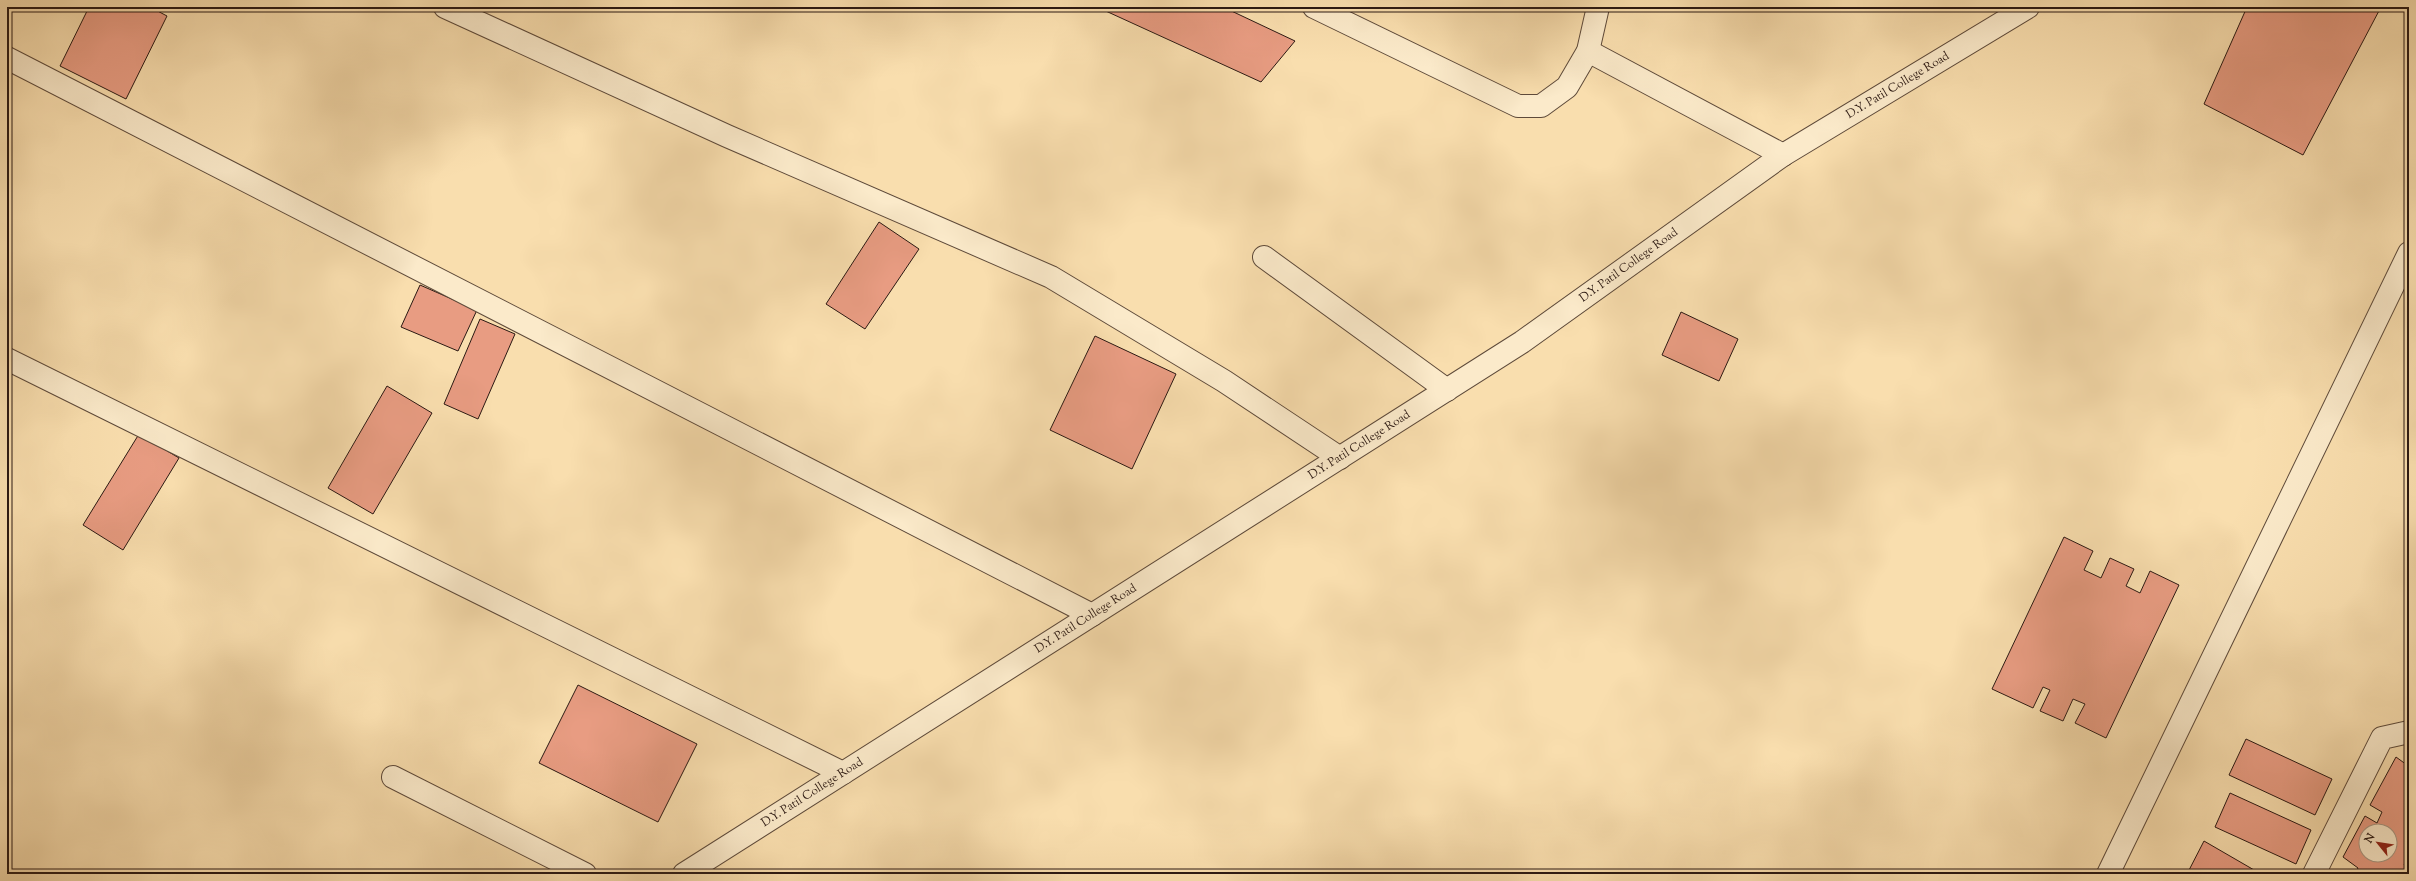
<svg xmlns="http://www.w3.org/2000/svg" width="2416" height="881" font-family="'Sorts Mill Goudy',serif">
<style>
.building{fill:#e89c82;stroke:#2b1913;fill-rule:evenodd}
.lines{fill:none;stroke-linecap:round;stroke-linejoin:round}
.minor-casing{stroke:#5e4a3a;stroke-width:24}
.minor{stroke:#fbeaca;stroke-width:22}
.labels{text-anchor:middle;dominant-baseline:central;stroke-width:3;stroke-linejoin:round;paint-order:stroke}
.street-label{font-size:12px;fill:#2b1913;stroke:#fbeaca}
</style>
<rect width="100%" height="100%" fill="#f9deae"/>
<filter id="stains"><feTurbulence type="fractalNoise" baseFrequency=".005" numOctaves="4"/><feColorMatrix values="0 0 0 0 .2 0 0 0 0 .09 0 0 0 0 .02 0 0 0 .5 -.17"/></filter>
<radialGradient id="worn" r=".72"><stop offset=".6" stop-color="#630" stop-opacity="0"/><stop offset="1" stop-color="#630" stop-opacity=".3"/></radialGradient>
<g class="building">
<path d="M89,7H150L167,16L126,99L60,66Z"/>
<path d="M1097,7H1223L1295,41L1261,82Z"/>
<path d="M2247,7H2381L2303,155L2204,104Z"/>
<path d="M879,222L919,249L865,329L826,304Z"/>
<path d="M420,285L477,310L458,351L401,327Z"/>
<path d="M1681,312L1738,339L1719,381L1662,355Z"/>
<path d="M480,319L515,334L478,419L444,404Z"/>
<path d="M1095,336L1176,374L1132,469L1050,430Z"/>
<path d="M387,386L432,413L373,514L328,488Z"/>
<path d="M139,434L179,458L123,550L83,525Z"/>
<path d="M2064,537L2093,551L2084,570L2101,578L2110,558L2134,569L2126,586L2140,593L2150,571L2179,585L2106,738L2075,723L2085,704L2073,699L2063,721L2040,711L2050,690L2043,687L2033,708L1992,689Z"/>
<path d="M578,685L697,744L658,822L539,763Z"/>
<path d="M2246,739L2332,779L2315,815L2229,775Z"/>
<path d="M2396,757L2407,765L2409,763V857L2404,865L2409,868V874H2355L2358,868L2343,857L2365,816L2377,823L2382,812L2370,805ZM2366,831H2390V855H2366Z"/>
<path d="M2230,793L2311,830L2296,864L2215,827Z"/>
<path d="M2204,841L2261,874H2187Z"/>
</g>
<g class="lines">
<defs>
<g id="minor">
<path d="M445,7L727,136L1051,277L1224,381L1340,458"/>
<path d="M1314,7L1518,106H1541L1567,87L1588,51L1598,7"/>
<path d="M1588,51L1783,155"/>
<path d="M7,58L1092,615"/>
<path d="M1264,257L1447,390"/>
<path d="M7,359L843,773"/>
<path d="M393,777L585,874"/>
<path id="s1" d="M684,874L1522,342L1783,155L2028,7"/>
<path d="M2108,874L2409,253"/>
<path d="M2314,874L2382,738L2409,732"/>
</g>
</defs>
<use href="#minor" class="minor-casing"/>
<use href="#minor" class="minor"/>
</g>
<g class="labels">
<g class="street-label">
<text stroke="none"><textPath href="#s1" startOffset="1448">D.Y. Patil College Road</textPath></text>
<text stroke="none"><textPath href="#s1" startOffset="1124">D.Y. Patil College Road</textPath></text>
<text stroke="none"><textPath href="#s1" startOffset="800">D.Y. Patil College Road</textPath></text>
<text stroke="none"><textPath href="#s1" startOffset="476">D.Y. Patil College Road</textPath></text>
<text stroke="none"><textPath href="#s1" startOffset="152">D.Y. Patil College Road</textPath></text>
</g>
</g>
<rect width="2416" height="881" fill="none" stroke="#f9deae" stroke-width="24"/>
<rect x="8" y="8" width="2400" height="865" fill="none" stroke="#2b1913" stroke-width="2"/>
<rect x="12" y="12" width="2392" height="857" fill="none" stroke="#2b1913"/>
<g transform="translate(2378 843) rotate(300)"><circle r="19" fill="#fbeaca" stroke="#a89681"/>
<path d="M0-3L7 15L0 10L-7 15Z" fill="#8f2418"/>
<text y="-6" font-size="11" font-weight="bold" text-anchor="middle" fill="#2b1913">N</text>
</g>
<rect width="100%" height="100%" filter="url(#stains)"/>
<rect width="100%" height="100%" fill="url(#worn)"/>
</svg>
